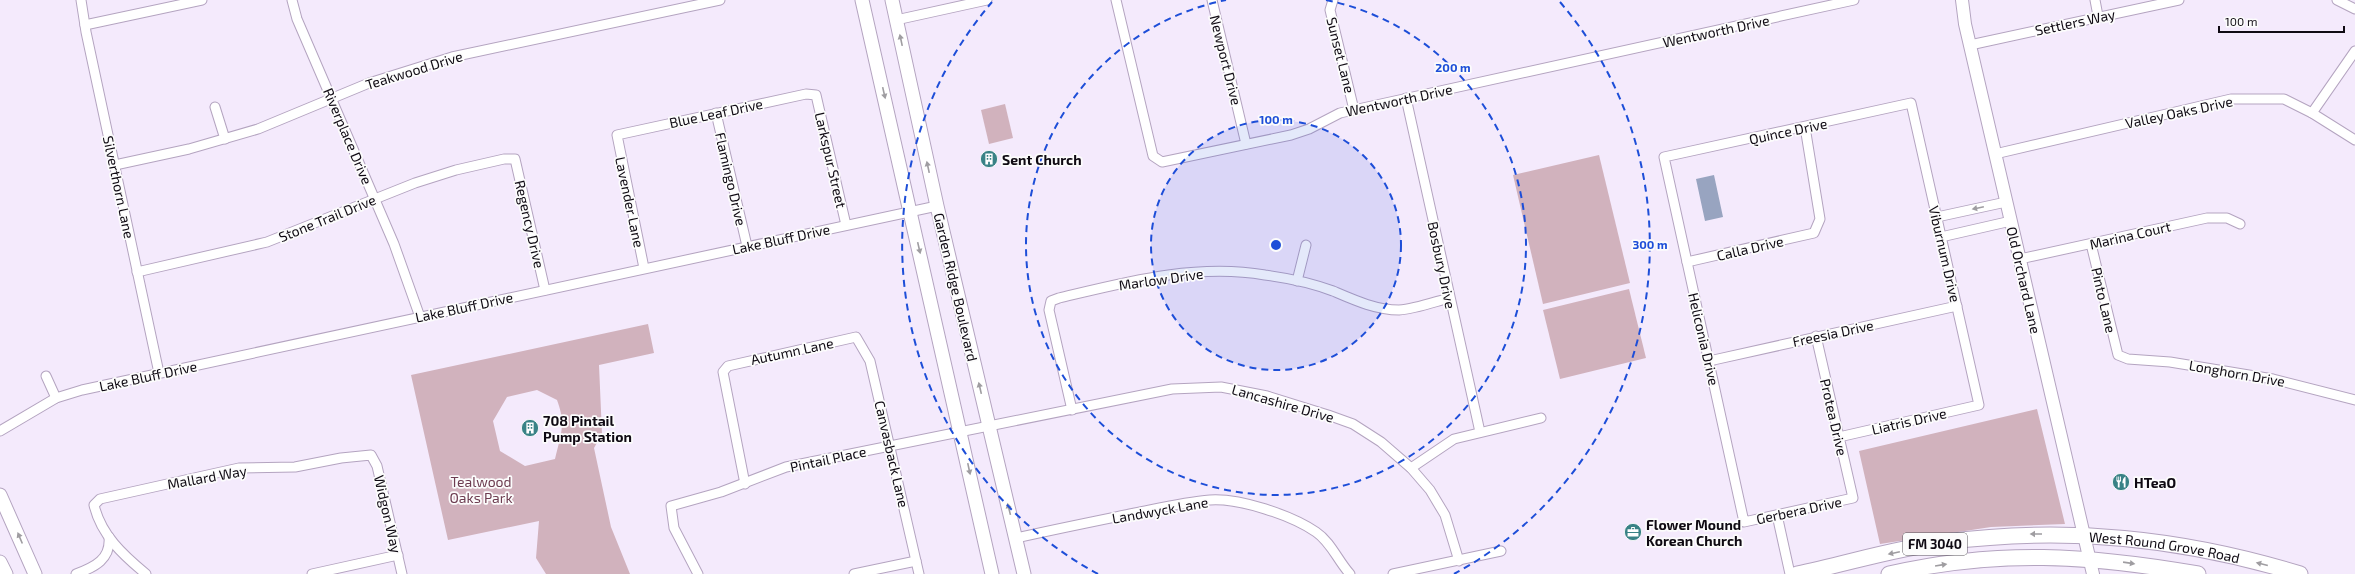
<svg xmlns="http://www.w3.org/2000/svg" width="2355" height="574" font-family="'Exo 2',sans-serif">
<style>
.green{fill:#d1b2bd;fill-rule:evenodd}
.water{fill:#98a4c0}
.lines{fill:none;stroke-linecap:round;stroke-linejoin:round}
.minor-casing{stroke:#b4a4c0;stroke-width:11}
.tertiary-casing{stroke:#b4a4c0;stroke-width:14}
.secondary-casing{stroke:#b4a4c0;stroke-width:15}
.primary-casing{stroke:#b4a4c0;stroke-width:17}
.minor{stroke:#fff;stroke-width:9}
.tertiary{stroke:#fff;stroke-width:12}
.secondary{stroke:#fff;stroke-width:13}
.primary{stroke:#fff;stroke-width:15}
.oneway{fill:#9f9da1}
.ring{fill:none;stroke:#1d4ed8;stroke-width:2;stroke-dasharray:7 5}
.labels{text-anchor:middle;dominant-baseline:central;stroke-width:3.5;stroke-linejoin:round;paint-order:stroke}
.shield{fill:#fcfcfc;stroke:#565359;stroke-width:1}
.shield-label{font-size:13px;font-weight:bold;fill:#0f0a13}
.street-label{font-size:14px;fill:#0f0a13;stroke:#fcfcfc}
.poi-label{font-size:14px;font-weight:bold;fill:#0f0a13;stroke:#fcfcfc;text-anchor:start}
.park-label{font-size:14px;fill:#6d3c50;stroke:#fcfcfc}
.centre{fill:#1d4ed8;stroke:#fcfcfc;stroke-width:2}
.ring-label{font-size:12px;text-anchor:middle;font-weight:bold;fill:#1d4ed8;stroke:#fcfcfc;stroke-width:3.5;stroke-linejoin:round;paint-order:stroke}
</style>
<rect width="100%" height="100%" fill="#f4eafc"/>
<g class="green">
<path d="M1005,104L1013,138L989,144L981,110Z"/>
<path d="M1599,155L1630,283L1543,304L1513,175Z"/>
<path d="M1629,289L1646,358L1560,379L1543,310Z"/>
<path d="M648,324L654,353L599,365L602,434L594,448L611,527L630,574H546L536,558L539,521L448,540L411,375ZM537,390L557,400C566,424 561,434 555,459L525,466L500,451L493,421L507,397Z"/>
<path d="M2037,409L2065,524L1991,527L1880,544L1859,451Z"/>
</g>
<path class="water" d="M1714,175L1723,217L1705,221L1696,179Z"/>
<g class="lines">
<defs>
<g id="minor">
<path d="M81,0L86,32L159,373"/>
<path d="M292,0L297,19L394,244L420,317"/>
<path d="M1116,0L1153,156L1162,162L1291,135L1309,129L1340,113L1854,0"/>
<path d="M1212,0L1246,144"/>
<path d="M1333,0L1330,10L1354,110"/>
<path d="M2095,0L2098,16"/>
<path d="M2337,0L2355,9"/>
<path d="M896,20L987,0"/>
<path d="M85,25L202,0"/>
<path d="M1970,45L2179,0"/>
<path d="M1406,98L1480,432"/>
<path d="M215,107L225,139"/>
<path d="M716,113L747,246"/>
<path d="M2312,113L2355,51"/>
<path d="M1995,154L2231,99H2284L2312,113L2355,140"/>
<path d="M115,165L189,149L258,129L369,83L452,57L720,0"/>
<path d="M1937,217L2006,202"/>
<path d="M1941,237L2011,221"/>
<path d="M2091,244L2118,355L2128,359L2170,362L2273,379L2355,400"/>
<path d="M2020,259L2207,218H2227L2240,224"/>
<path d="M1687,262L1814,233L1820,219L1805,127"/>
<path d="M644,268L617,135L806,94L816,95L846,225"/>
<path d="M137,272L267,242L415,183L456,170L504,159H515L545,290"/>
<path d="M1297,281L1306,245"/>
<path d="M1816,336L1853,498L1744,522L1664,157L1911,103L1979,405L1839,437"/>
<path d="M1709,361L1957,306"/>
<path d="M46,376L56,398"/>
<path d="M1072,410L1049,310L1051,301L1059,298C1126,282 1196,263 1265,275C1288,278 1312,283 1333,291C1354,300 1376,310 1399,310C1415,309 1434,302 1449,298"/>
<path d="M0,431L56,398L82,390L937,206"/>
<path d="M1411,468L1454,439L1541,418"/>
<path d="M745,484L723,372L728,366L856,337L870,361L919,574"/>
<path d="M1777,515L1790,574"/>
<path d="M1016,538C1056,529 1096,521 1135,513C1160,508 1185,502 1210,500C1240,498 1291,515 1316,532C1331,542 1338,561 1350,574"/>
<path d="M76,574C95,567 111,559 109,537"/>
<path d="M146,574C123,555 101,535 94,505L100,499L239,468L295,467L341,458L371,455L377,466L402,574"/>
<path d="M312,574L398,555"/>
<path d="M698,574L674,528L671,506L721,492L786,467L1172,389L1221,387L1267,396L1328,415L1353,424L1381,442L1411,468L1430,490L1445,515L1459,561"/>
<path d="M854,574L916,561"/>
<path d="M1393,574L1501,551"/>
</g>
<path id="tertiary" d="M1962,0L1965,24L2093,574"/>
<g id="secondary">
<path d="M862,0L992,574"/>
<path d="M892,0L937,206L1024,574"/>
<path d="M0,495L35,574"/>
<path d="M0,562L6,574"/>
</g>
<g id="primary">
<path id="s1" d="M1797,574C1846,564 1895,548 1945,542C2067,526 2182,538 2300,574"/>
<path d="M1889,574C1999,549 2088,555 2198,574"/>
</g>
</defs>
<use href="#minor" class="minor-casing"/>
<use href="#tertiary" class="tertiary-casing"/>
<use href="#secondary" class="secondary-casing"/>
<use href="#primary" class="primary-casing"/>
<use href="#minor" class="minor"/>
<use href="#tertiary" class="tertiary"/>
<use href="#secondary" class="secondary"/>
<use href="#primary" class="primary"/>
</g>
<defs><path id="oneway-solid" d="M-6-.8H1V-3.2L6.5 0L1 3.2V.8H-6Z"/></defs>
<g class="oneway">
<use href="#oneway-solid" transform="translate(901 40) rotate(-102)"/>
<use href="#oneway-solid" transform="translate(884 93) rotate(77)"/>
<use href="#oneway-solid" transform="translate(928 167) rotate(-102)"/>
<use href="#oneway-solid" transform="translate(1978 208) rotate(168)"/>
<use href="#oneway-solid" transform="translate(919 248) rotate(77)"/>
<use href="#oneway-solid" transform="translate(980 388) rotate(-103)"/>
<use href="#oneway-solid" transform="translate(969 469) rotate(78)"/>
<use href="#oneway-solid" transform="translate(1009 509) rotate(-104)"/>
<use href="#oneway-solid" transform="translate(2036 534) rotate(180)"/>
<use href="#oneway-solid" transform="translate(20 538) rotate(-113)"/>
<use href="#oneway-solid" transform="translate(1894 553) rotate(168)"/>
<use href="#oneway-solid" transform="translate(2129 563) rotate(8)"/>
<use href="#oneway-solid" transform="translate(2262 564) rotate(-166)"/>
<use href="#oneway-solid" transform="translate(1941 565) rotate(-9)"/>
</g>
<circle cx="1276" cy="245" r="125" fill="#1d4ed8" fill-opacity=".12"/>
<g class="ring">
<circle cx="1276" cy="245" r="125"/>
<path d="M1326 0A250 250 0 1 1 1226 0"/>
<path d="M1098 574A374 374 0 0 1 992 2M1560 2A374 374 0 0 1 1454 574"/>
</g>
<defs>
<symbol id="building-disc" viewBox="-11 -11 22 22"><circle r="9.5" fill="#398286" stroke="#fcfcfc"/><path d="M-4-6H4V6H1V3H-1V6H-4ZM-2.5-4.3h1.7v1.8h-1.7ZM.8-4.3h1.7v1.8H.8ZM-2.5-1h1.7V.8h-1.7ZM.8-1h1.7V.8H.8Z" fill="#fff"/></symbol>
<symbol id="restaurant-disc" viewBox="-11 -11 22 22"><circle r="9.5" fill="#398286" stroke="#fcfcfc"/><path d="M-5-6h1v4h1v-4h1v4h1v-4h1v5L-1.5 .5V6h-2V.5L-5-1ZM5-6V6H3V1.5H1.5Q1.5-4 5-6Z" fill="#fff"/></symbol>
<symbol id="office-disc" viewBox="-11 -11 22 22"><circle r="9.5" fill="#398286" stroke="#fcfcfc"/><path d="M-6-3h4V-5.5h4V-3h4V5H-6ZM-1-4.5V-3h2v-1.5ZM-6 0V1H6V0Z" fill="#fff"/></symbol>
</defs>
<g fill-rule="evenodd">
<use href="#building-disc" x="979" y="149" width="20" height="20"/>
<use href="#building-disc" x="520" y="418" width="20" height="20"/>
<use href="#restaurant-disc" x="2111" y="472" width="20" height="20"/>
<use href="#office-disc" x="1623" y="522" width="20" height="20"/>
</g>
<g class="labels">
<rect class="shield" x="1903" y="533" width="64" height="22" rx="3"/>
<g class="shield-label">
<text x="1935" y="544">FM 3040</text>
</g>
<g class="street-label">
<text transform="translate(2075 22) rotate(-12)">Settlers Way</text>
<text transform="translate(1716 31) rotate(-12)">Wentworth Drive</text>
<text transform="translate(1341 55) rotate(76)">Sunset Lane</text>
<text transform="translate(1226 60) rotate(76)">Newport Drive</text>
<text transform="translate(414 70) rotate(-17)">Teakwood Drive</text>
<text transform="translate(1399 100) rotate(-12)">Wentworth Drive</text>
<text transform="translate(2179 112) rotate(-12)">Valley Oaks Drive</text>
<text transform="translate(716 113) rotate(-12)">Blue Leaf Drive</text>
<text transform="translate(1788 131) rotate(-12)">Quince Drive</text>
<text transform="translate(348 136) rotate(67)">Riverplace Drive</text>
<text transform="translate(831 160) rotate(77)">Larkspur Street</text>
<text transform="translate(731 179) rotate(77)">Flamingo Drive</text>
<text transform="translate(119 187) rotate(78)">Silverthorn Lane</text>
<text transform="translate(630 202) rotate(78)">Lavender Lane</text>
<text transform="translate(327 218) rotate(-22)">Stone Trail Drive</text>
<text transform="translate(530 224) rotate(77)">Regency Drive</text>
<text transform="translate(2130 235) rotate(-13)">Marina Court</text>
<text transform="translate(781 239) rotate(-12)">Lake Bluff Drive</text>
<text transform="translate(1750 248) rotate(-13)">Calla Drive</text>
<text transform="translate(1945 254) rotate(77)">Viburnum Drive</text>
<text transform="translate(1442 265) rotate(78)">Bosbury Drive</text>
<text transform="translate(1161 279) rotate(-8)">Marlow Drive</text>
<text transform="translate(2024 280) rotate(77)">Old Orchard Lane</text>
<text transform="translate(956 287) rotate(77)">Garden Ridge Boulevard</text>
<text transform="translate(2104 300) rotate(77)">Pinto Lane</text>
<text transform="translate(464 307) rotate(-12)">Lake Bluff Drive</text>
<text transform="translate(1833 333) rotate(-12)">Freesia Drive</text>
<text transform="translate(1704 339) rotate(77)">Heliconia Drive</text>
<text transform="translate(792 351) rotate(-12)">Autumn Lane</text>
<text transform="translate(2237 373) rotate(10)">Longhorn Drive</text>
<text transform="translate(148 376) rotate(-12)">Lake Bluff Drive</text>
<text transform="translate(1283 403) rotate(16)">Lancashire Drive</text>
<text transform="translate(1834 417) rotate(77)">Protea Drive</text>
<text transform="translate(1909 421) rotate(-13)">Liatris Drive</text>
<text transform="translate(892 454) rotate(77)">Canvasback Lane</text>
<text transform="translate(828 459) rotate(-12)">Pintail Place</text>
<text transform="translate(207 477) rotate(-10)">Mallard Way</text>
<text transform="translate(1160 510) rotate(-10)">Landwyck Lane</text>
<text transform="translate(1799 510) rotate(-12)">Gerbera Drive</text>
<text transform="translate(388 514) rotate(77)">Widgon Way</text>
<text stroke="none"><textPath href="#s1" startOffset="372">West Round Grove Road</textPath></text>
</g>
<g class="poi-label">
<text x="1002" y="159">Sent Church</text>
<text x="543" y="420">708 Pintail<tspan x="543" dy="16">Pump Station</tspan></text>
<text x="2134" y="482">HTeaO</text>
<text x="1646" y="524">Flower Mound<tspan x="1646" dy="16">Korean Church</tspan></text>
</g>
<g class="park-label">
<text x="481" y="481">Tealwood<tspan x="481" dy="16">Oaks Park</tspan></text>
</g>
</g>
<circle cx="1276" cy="245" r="6" class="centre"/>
<g class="ring-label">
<text x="1453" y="72">200 m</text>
<text x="1276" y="124">100 m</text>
<text x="1650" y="249">300 m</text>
</g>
<path d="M2219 26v6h125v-6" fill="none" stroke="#0f0a13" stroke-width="2"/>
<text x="2225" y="26" font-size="12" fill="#0f0a13" stroke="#fcfcfc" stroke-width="3" paint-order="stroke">100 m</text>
</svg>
